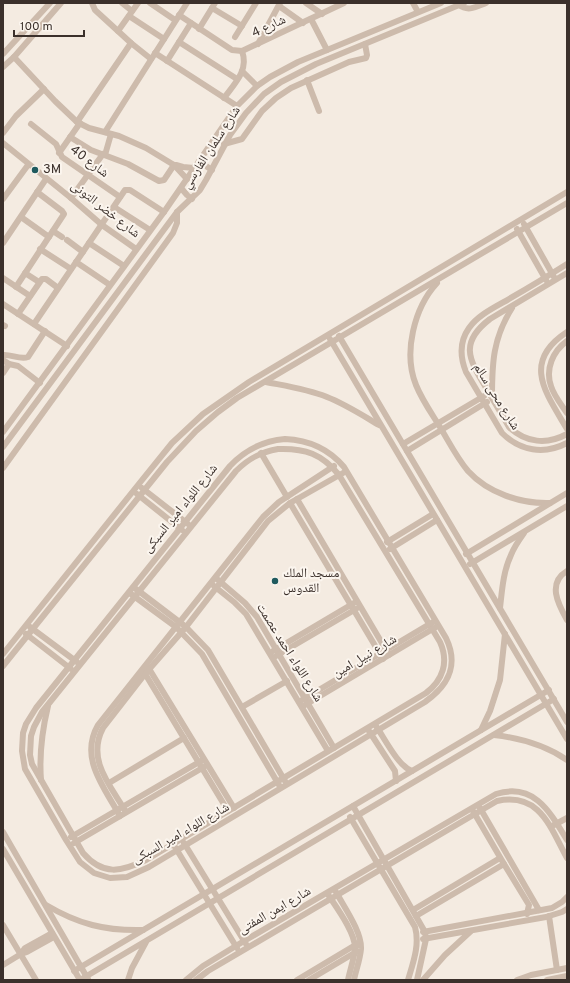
<svg xmlns="http://www.w3.org/2000/svg" width="570" height="983" font-family="Overpass,'Noto Naskh Arabic',sans-serif">
<style>
.lines{fill:none;stroke-linecap:round;stroke-linejoin:round}
.minor{stroke:#cdbbac;stroke-width:6}
.poi-dot{fill:#1f5a5e;stroke:#fbf5ee;stroke-width:1.5}
.labels{text-anchor:middle;dominant-baseline:central;stroke-width:4;stroke-linejoin:round;paint-order:stroke}
.street-label{font-size:13px;fill:#3b302b;stroke:#fbf5ee}
.poi-label{font-size:13px;fill:#3b302b;stroke:#fbf5ee;text-anchor:start}
</style>
<rect width="100%" height="100%" fill="#f4ebe1"/>
<g class="lines">
<g class="minor">
<path d="M92,3L95,10L131,43L151,59"/>
<path d="M122,3L132,11"/>
<path d="M150,3L175,20"/>
<path d="M306,3L322,14"/>
<path d="M413,3L418,12"/>
<path d="M459,5C468,12 476,7 486,3"/>
<path d="M279,6L303,23"/>
<path d="M212,8L242,26"/>
<path d="M179,15L232,50L242,51L344,3"/>
<path d="M129,16L164,39"/>
<path d="M311,19L327,50"/>
<path d="M199,29L215,3"/>
<path d="M118,31L138,3"/>
<path d="M235,37L256,3"/>
<path d="M179,42L237,79"/>
<path d="M258,44L280,3"/>
<path d="M155,53L237,106"/>
<path d="M3,54L50,3"/>
<path d="M14,57L55,101L77,122L89,128L119,136L146,148L174,165L187,179"/>
<path d="M167,61L191,23"/>
<path d="M3,67L14,57L61,3"/>
<path d="M242,71L257,86"/>
<path d="M307,80L319,111"/>
<path d="M224,98C235,83 249,70 242,51"/>
<path d="M77,122L131,43"/>
<path d="M31,124L56,144L62,157L120,197"/>
<path d="M105,132L187,3"/>
<path d="M3,133L16,116L44,89"/>
<path d="M70,137L91,150L128,164L159,181L164,180L174,165"/>
<path d="M3,143L71,198L102,225L136,249"/>
<path d="M224,144L242,139L262,111L276,98L291,88L349,62L366,58L367,55L365,44"/>
<path d="M59,153L80,123"/>
<path d="M105,155L111,134"/>
<path d="M176,165L183,167L194,168"/>
<path d="M195,166H206L212,170"/>
<path d="M181,188L187,195L192,199"/>
<path d="M71,198L103,154"/>
<path d="M3,199L28,165"/>
<path d="M114,207L150,230"/>
<path d="M21,217L49,237"/>
<path d="M524,224L554,277"/>
<path d="M517,229L546,280"/>
<path d="M53,231L62,237"/>
<path d="M67,240L83,252"/>
<path d="M3,243L46,179"/>
<path d="M89,243L124,266"/>
<path d="M40,249L71,269"/>
<path d="M76,262L110,285"/>
<path d="M567,264C548,276 528,288 509,299C495,307 478,315 469,328C459,342 460,357 466,372L502,433C520,451 544,455 567,443"/>
<path d="M25,273L39,282"/>
<path d="M567,273L490,319C460,342 468,358 485,386C493,400 501,413 509,427C526,443 547,445 567,434"/>
<path d="M3,278L30,296"/>
<path d="M437,283C414,308 403,353 416,385C422,400 432,414 440,427C449,442 457,458 468,471C488,493 521,504 550,503"/>
<path d="M16,287L64,214L62,211L37,192"/>
<path d="M3,304L67,346"/>
<path d="M18,314L42,279H46L58,288"/>
<path d="M34,324L125,190H130L164,212"/>
<path d="M3,325L5,326"/>
<path d="M567,332C521,362 546,393 567,429"/>
<path d="M339,336L567,722"/>
<path d="M330,339L567,739"/>
<path d="M567,341C553,351 545,369 551,386C554,396 561,404 567,413"/>
<path d="M3,355C11,354 20,360 28,357L45,331"/>
<path d="M3,360L9,364L18,366L40,383"/>
<path d="M3,373L9,364"/>
<path d="M266,382C286,386 307,389 327,397C345,404 362,415 379,425"/>
<path d="M492,397C492,363 493,338 512,308"/>
<path d="M3,432L164,212L237,106L257,86L270,77L298,62L441,3"/>
<path d="M285,439C308,440 328,448 344,467L446,638C459,665 449,685 425,702L149,867L127,877L110,878L94,873L80,862L66,840L25,769L22,751L23,733L26,724L36,708L230,466C245,450 262,441 285,439Z"/>
<path d="M403,444L484,396"/>
<path d="M3,447L177,212L200,190L206,180L230,135L246,113L264,94L281,82L316,64L464,3"/>
<path d="M278,449C305,448 322,454 339,475L440,642C449,662 443,680 426,693L146,860C121,872 103,876 83,853L32,764L30,755L31,736L34,727L42,712L236,471C248,459 260,452 278,449Z"/>
<path d="M407,451L487,402"/>
<path d="M261,453L287,497"/>
<path d="M3,468L173,233L177,223V212"/>
<path d="M142,488L188,524"/>
<path d="M137,494L182,530"/>
<path d="M297,499L389,655"/>
<path d="M290,503L383,659"/>
<path d="M387,542L433,514"/>
<path d="M390,549L437,520"/>
<path d="M466,554L567,493"/>
<path d="M470,564L567,506"/>
<path d="M567,571C547,583 558,604 567,620"/>
<path d="M217,579L245,603L257,617L334,748"/>
<path d="M214,586L234,602L246,614L328,751"/>
<path d="M136,589L186,627L208,650L285,781"/>
<path d="M131,594L176,627L202,654L279,785"/>
<path d="M500,608C502,591 503,572 511,555C514,547 519,540 524,533"/>
<path d="M30,627L77,662"/>
<path d="M26,634L71,669"/>
<path d="M273,651L354,603"/>
<path d="M3,654L138,485L172,443L203,414L249,382L567,192"/>
<path d="M276,656L356,609"/>
<path d="M3,666L167,462L196,431L218,412L237,398L567,203"/>
<path d="M148,667L234,808"/>
<path d="M144,672L228,811"/>
<path d="M302,700L433,622"/>
<path d="M305,705L436,627"/>
<path d="M242,707L287,681"/>
<path d="M376,726C385,739 398,766 412,771"/>
<path d="M481,730L490,711L500,680L505,634"/>
<path d="M369,731L395,771L396,781"/>
<path d="M494,735C520,738 545,745 567,760"/>
<path d="M41,780C39,754 42,731 48,706"/>
<path d="M109,783L184,738"/>
<path d="M353,806L425,932L426,939L417,980"/>
<path d="M480,808L539,910"/>
<path d="M473,811L504,864L529,905L527,914"/>
<path d="M126,812C111,786 86,760 103,728L145,674L186,627L268,521L290,503L343,473"/>
<path d="M120,816C104,787 79,758 98,725L263,517L279,502L334,466"/>
<path d="M350,817L415,927C420,945 413,963 408,980"/>
<path d="M554,825L567,818"/>
<path d="M3,832L88,979"/>
<path d="M71,837L201,761"/>
<path d="M74,843L204,767"/>
<path d="M184,843L246,944"/>
<path d="M175,847L237,948"/>
<path d="M3,849L80,980"/>
<path d="M336,892C344,907 362,932 361,949C360,960 356,970 354,980"/>
<path d="M329,896C337,908 356,934 355,949C354,959 350,970 348,980"/>
<path d="M46,905C78,924 105,931 143,930"/>
<path d="M413,910L500,858"/>
<path d="M416,916L504,864"/>
<path d="M549,916L557,970"/>
<path d="M3,925L36,980"/>
<path d="M423,932L552,908L562,902L567,897"/>
<path d="M423,939L546,917L562,912L567,909"/>
<path d="M21,954L27,952L54,937"/>
<path d="M3,965L21,954L25,948L52,933"/>
<path d="M74,971L549,690"/>
<path d="M80,980L554,699"/>
<path d="M128,980L132,968L146,942"/>
<path d="M186,980L203,966L244,941L496,794C534,782 550,812 567,840"/>
<path d="M196,980L208,971L497,801C540,792 550,827 567,858"/>
<path d="M297,980L357,944"/>
<path d="M309,980L356,952"/>
<path d="M423,980L445,955L471,931"/>
<path d="M517,980L531,975L567,968"/>
<path d="M547,980L567,976"/>
</g>
</g>
<g class="poi-dot">
<circle cx="35" cy="170" r="4"/>
<circle cx="275" cy="581" r="4"/>
</g>
<g class="labels">
<g class="street-label">
<text transform="translate(269 27) rotate(-25)">شارع 4</text>
<text transform="translate(212 148) rotate(-57)">شارع سلمان الفارسي</text>
<text transform="translate(89 162) rotate(37)">شارع 40</text>
<text transform="translate(105 210) rotate(38)">شارع خضر التونى</text>
<text transform="translate(496 397) rotate(58)">شارع محى سالم</text>
<text transform="translate(181 509) rotate(-51)">شارع اللواء امير السبكى</text>
<text transform="translate(289 653) rotate(58)">شارع اللواء احمد عصمت</text>
<text transform="translate(365 657) rotate(-31)">شارع نبيل امين</text>
<text transform="translate(181 834) rotate(-30)">شارع اللواء امير السبكى</text>
<text transform="translate(275 911) rotate(-30)">شارع ايمن المفتى</text>
</g>
<g class="poi-label">
<text x="43" y="170">3M</text>
<text x="283" y="574">مسجد الملك<tspan x="283" dy="15">القدوس</tspan></text>
</g>
</g>
<rect width="570" height="983" fill="none" stroke="#3b302b" stroke-width="8"/>
<path d="M14 30v6h70v-6" fill="none" stroke="#3b302b" stroke-width="2"/>
<text x="20" y="30" font-size="12" fill="#3b302b" stroke="#fbf5ee" stroke-width="3" paint-order="stroke">100 m</text>
</svg>
